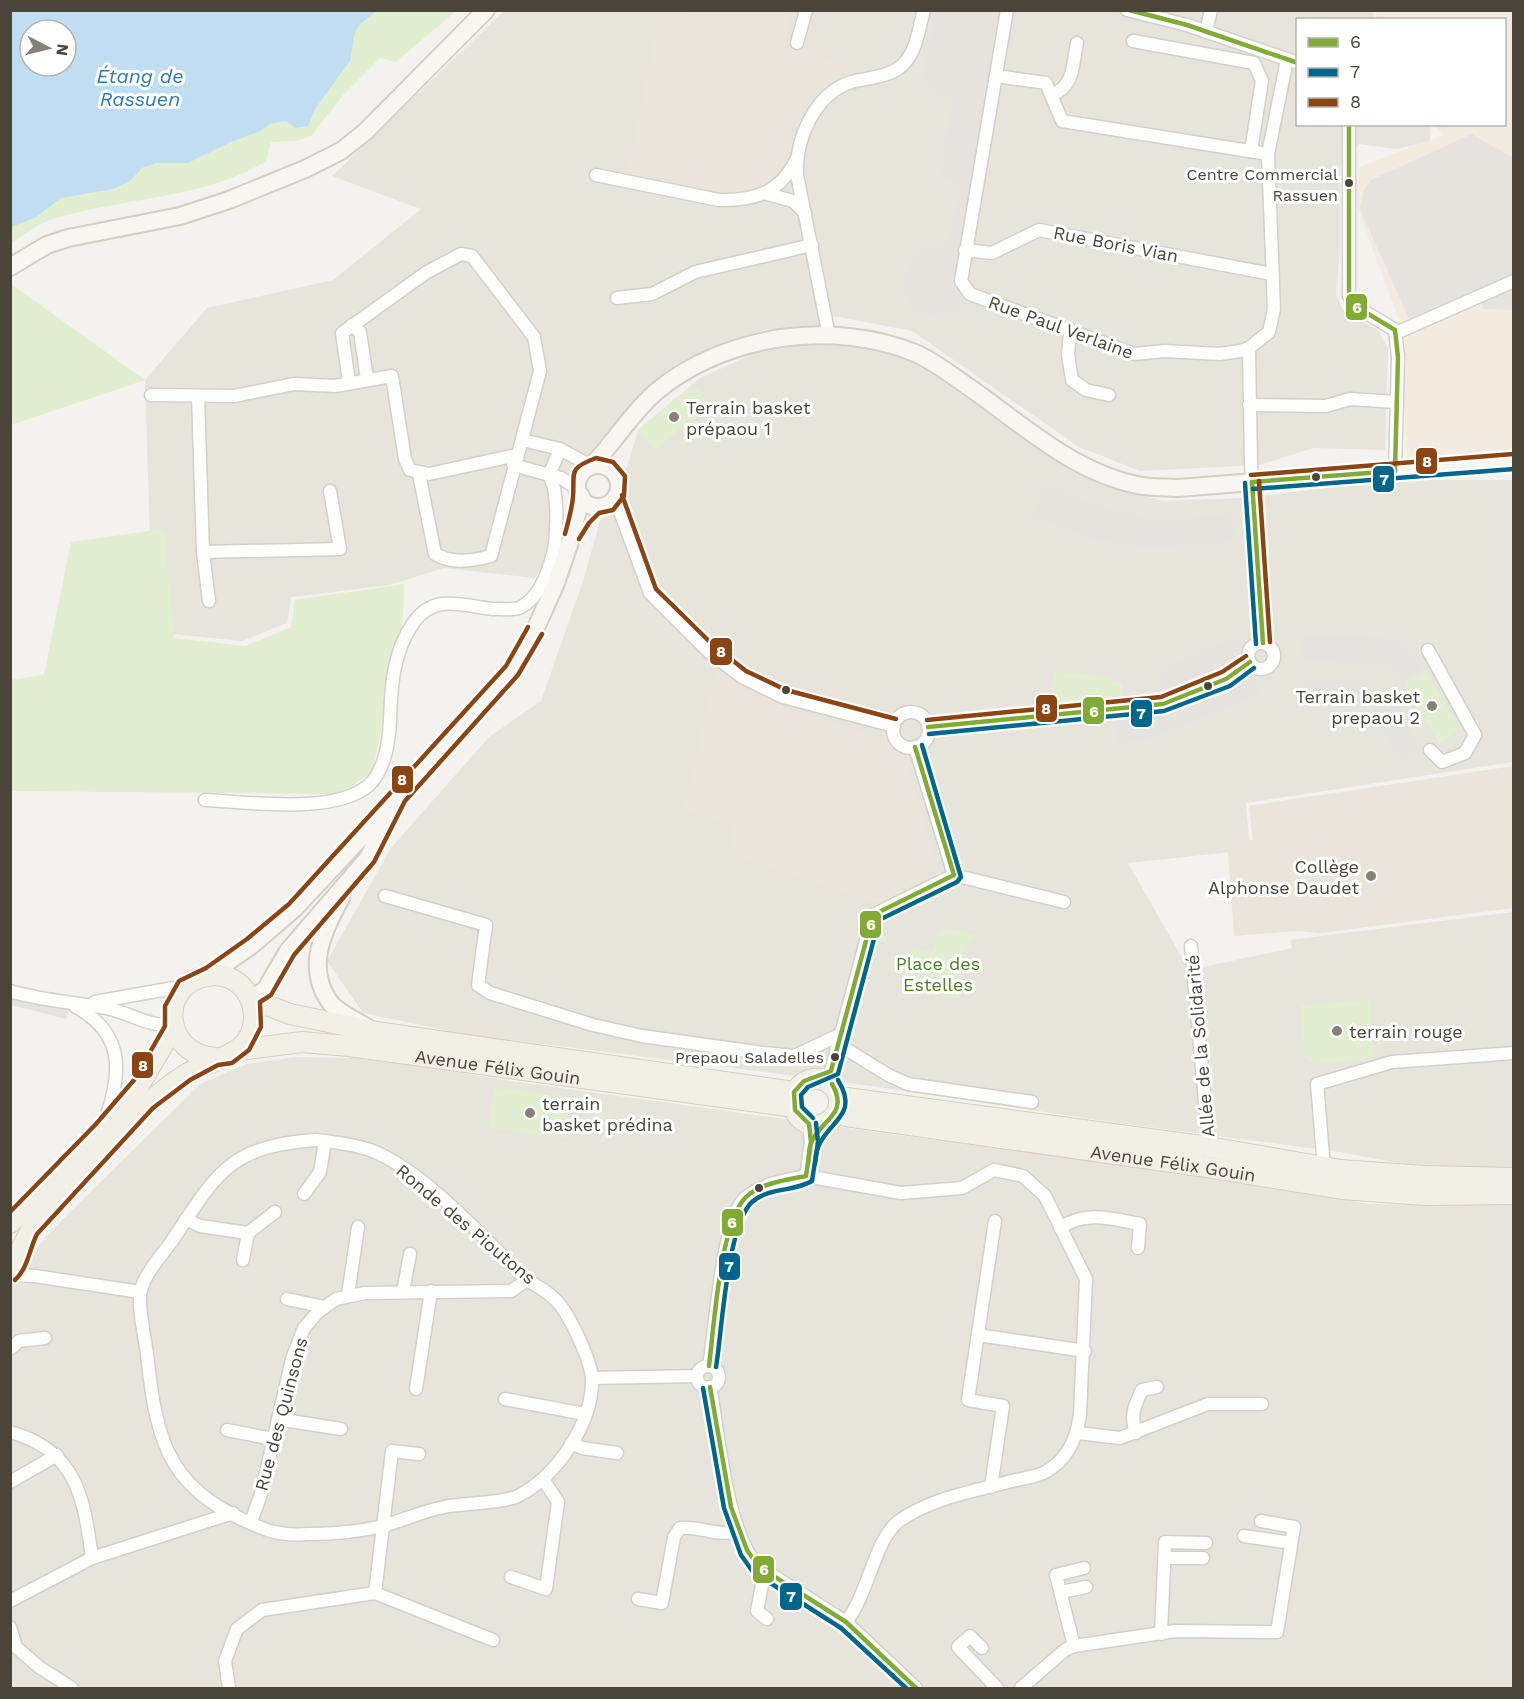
<svg xmlns="http://www.w3.org/2000/svg" width="1524" height="1699" font-family="'Work Sans',sans-serif">
<style>
.residential{fill:#e7e4dc}
.commercial{fill:#f3ebdf}
.education{fill:#eae5da}
.green{fill:#e1eecf}
.parking{fill:#e6e3df}
.water{fill:#c0ddf1;fill-rule:evenodd}
.lines{fill:none;stroke-linecap:round;stroke-linejoin:round}
.street-casing{stroke:#d2d0cb;stroke-width:15}
.secondary-casing{stroke:#d3cfc5;stroke-width:20}
.primary-casing{stroke:#d6cebb;stroke-width:22}
.street{stroke:#fdfdfc;stroke-width:12}
.secondary{stroke:#f7f6f1;stroke-width:16}
.primary{stroke:#f2efe6;stroke-width:20}
.bus-1-casing{stroke:#fff;stroke-width:9}
.bus-2-casing{stroke:#fff;stroke-width:9}
.bus-3-casing{stroke:#fff;stroke-width:9}
.bus-1{stroke:#81ab34;stroke-width:4.5}
.bus-2{stroke:#00678c;stroke-width:4.5}
.bus-3{stroke:#8b4513;stroke-width:4.5}
.bus-dot{fill:#4b4439;stroke:#fff;stroke-width:2}
.poi-dot{fill:#868178;stroke:#fff;stroke-width:2}
.labels{text-anchor:middle;dominant-baseline:central;stroke-width:6;stroke-linejoin:round;paint-order:stroke}
.bus-label{font-size:16px;fill:#4b4439;stroke:#fff;text-anchor:end}
.street-label{font-size:18px;fill:#4b4439;stroke:#fff}
.poi-label{font-size:18px;fill:#4b4439;stroke:#fff;text-anchor:start}
.park-label{font-size:18px;fill:#4a7f2a;stroke:#fff}
.water-label{font-size:20px;font-style:italic;fill:#2e7ab2;stroke:#fff}
.line-badge{stroke:#fff;stroke-width:2}
.badge-label{font-size:16px;text-anchor:middle;font-weight:bold;fill:#fff}
</style>
<rect width="100%" height="100%" fill="#f4f2ee"/>
<g class="residential">
<path d="M504,11H1373L1374,19L1298,20V124L1430,125V141L1397,149L1359,144L1340,166V250L1336,294L1343,310L1378,330L1388,349L1385,450L1313,448L1260,465L1140,471L1079,447L912,331L834,316L813,329H767L717,346L674,366L602,438L560,487L546,560L535,578L444,568L389,585L291,597L287,623L242,641L153,632L145,380L207,308L333,280L421,209L332,176Z"/>
<path d="M816,342L868,346L918,364L1057,462L1104,486L1163,501L1242,498L1392,480H1513V762L1246,803L1250,850L1128,863L1189,970L1292,948L1290,940L1513,912V1168L1442,1171L1340,1152L1118,1123L851,1083L464,1034L363,1013L327,961L391,848L489,737L541,701L583,581L600,521L628,464L638,430L700,378L755,353Z"/>
<path d="M295,1057L372,1058L505,1080L919,1138L1066,1155L1370,1204L1513,1205V1688H11L10,1282L49,1233L200,1084L247,1064Z"/>
</g>
<path class="commercial" d="M1376,11H1513V449L1407,459L1399,320L1356,204L1359,167L1444,135L1434,125L1504,124V20L1377,19Z"/>
<g class="education">
<path d="M701,11H788L787,47L858,69L821,86L807,102L795,126L786,158L777,173L755,188L738,191L693,189L678,178L636,176L629,168L656,33L663,29V18Z"/>
<path d="M716,668L763,701L880,738L905,755L938,871L879,904L736,857L730,824L684,810Z"/>
<path d="M1513,766V908L1320,933L1299,931L1234,936L1227,843L1253,840L1249,806Z"/>
</g>
<g class="green">
<path d="M377,11H456L396,62L380,58L344,94L311,136L296,141L271,142L266,161C202,200 120,197 50,220C37,225 23,235 11,243V227L35,218L61,198L130,181L142,168L156,163H188L231,142L259,132L270,124L286,121L308,126L315,109L350,61L355,33L360,24Z"/>
<path d="M11,284L145,380L11,425Z"/>
<path d="M694,384L709,405L655,450L638,430Z"/>
<path d="M164,529L174,638L245,646L291,627L295,600L404,584C405,645 384,709 373,770L343,794L11,791L10,680L44,675L71,542Z"/>
<path d="M1426,671L1460,729L1439,744L1404,683Z"/>
<path d="M1054,672L1099,676L1123,684L1122,698L1076,706L1049,702Z"/>
<path d="M941,928L977,935L964,947L957,998L900,990L912,948L931,952Z"/>
<path d="M1369,1000L1373,1058L1314,1064L1304,1057L1301,1006Z"/>
<path d="M494,1088L572,1097L566,1138L488,1128Z"/>
</g>
<g class="parking">
<path d="M936,11H1000L955,281L961,296L969,303L950,313L929,315L914,307L904,291V275L914,255L926,247L946,246L961,186L941,176L952,98L933,93L929,83L922,80Z"/>
<path d="M1472,134L1513,158V277L1409,319L1360,209L1363,192L1371,180Z"/>
<path d="M1513,287V310L1484,309L1481,301Z"/>
<path d="M1044,484L1099,506L1158,521L1232,513L1236,541L1166,548L1138,547L1093,539L1033,516Z"/>
<path d="M1302,635L1374,636L1401,643L1423,669L1401,679L1390,667L1369,662L1301,661Z"/>
<path d="M1241,637L1242,649L1238,664L1164,697L1160,682L1162,669L1219,644Z"/>
<path d="M1253,676L1260,695L1152,738L1117,744L1115,720L1151,716Z"/>
<path d="M1305,678L1366,679L1365,703H1305Z"/>
<path d="M1389,693L1421,750L1401,761L1375,714L1376,701Z"/>
<path d="M11,995L70,1009L66,1019L11,1005Z"/>
</g>
<path class="water" d="M11,10H377V11L360,24L355,33L350,61L315,109L308,126L295,128L286,121L270,124L259,132L231,142L188,163H156L142,168L130,181L113,189L61,198L35,218L11,227ZM30,30H66V66H30Z"/>
<g class="lines">
<defs>
<g id="street">
<path d="M1007,10L961,281L970,294L1134,354L1165,351L1220,354L1240,351L1249,348L1269,332L1274,309L1268,154L1287,60"/>
<path d="M1127,10L1187,25L1298,63"/>
<path d="M1206,32L1211,10"/>
<path d="M1133,41L1254,63L1262,81L1251,151"/>
<path d="M797,43L806,10"/>
<path d="M996,76L1046,83L1062,121L1268,154"/>
<path d="M1052,95C1075,85 1072,66 1077,43"/>
<path d="M1349,124V296L1355,306L1395,330L1398,357L1395,471"/>
<path d="M596,175L719,200C754,201 780,193 796,160"/>
<path d="M767,194L793,201L805,213"/>
<path d="M965,250L992,253L1039,230L1272,274"/>
<path d="M617,298L652,294L695,272L812,245"/>
<path d="M352,325L360,332L367,379"/>
<path d="M1070,332L1068,354L1072,380L1086,390L1109,395"/>
<path d="M1396,333L1514,281"/>
<path d="M829,336L797,175C795,139 815,94 851,82C865,78 888,77 899,68C917,54 918,31 924,10"/>
<path d="M1249,348L1251,462L1263,643"/>
<path d="M349,382L342,333L427,272L461,254L472,256L534,337L540,371L491,556C472,561 452,564 435,554L419,474"/>
<path d="M151,395L234,396L294,384L335,386L392,376L405,459L410,470L429,474L517,455"/>
<path d="M198,397L203,552L209,601"/>
<path d="M1249,405L1326,406L1350,399L1397,402"/>
<path d="M522,440L560,449L591,466"/>
<path d="M513,465L561,478L578,489"/>
<path d="M615,498L650,593L707,650L742,677L783,697L894,726"/>
<path d="M203,552L340,549L330,491"/>
<circle cx="1261" cy="656" r="13"/>
<path d="M1428,650L1475,735L1465,753L1442,762L1430,750"/>
<circle cx="911" cy="730" r="18"/>
<path d="M928,727L1163,704L1226,679L1250,662"/>
<path d="M205,800C248,802 335,815 369,785C385,770 389,741 390,721C391,687 393,651 414,622C435,593 463,606 493,609C500,609 513,610 519,608C544,597 556,553 556,528C557,515 556,500 554,488C553,484 550,479 550,475C551,467 558,457 560,449"/>
<path d="M954,875L1064,902"/>
<path d="M385,896L486,925L478,985L490,993L593,1025L642,1036L763,1053L795,1056L841,1034"/>
<path d="M1191,946L1209,1147"/>
<path d="M10,991C42,1001 74,1002 106,1008C129,1012 149,1028 172,1024"/>
<path d="M95,1002L185,986"/>
<path d="M76,1007C124,1033 122,1072 106,1118"/>
<path d="M838,1044L888,1075L908,1084L1032,1102"/>
<path d="M832,1084L831,1071L873,915L954,875L915,747"/>
<path d="M316,1140C334,1142 353,1144 370,1150C424,1170 485,1240 527,1280C539,1287 552,1294 561,1306C572,1321 591,1361 592,1379C593,1423 557,1476 518,1496C504,1503 463,1503 444,1507C423,1511 404,1520 383,1526C358,1532 334,1534 309,1534C296,1535 279,1534 267,1530C171,1493 157,1450 147,1354C145,1338 137,1305 141,1290C145,1273 162,1255 172,1241C217,1173 229,1146 316,1140Z"/>
<path d="M811,1142L825,1123"/>
<path d="M1324,1167L1317,1084L1392,1062L1514,1053"/>
<path d="M806,1176L901,1193L962,1188L994,1170L1023,1176L1045,1196L1086,1279L1080,1414C1077,1437 1069,1458 1047,1471C1038,1477 1023,1478 1012,1481C975,1491 931,1498 899,1521C874,1540 869,1593 846,1622"/>
<path d="M304,1194L320,1172L325,1141"/>
<path d="M186,1219L200,1226L248,1233L243,1260"/>
<path d="M1060,1228C1086,1210 1112,1219 1140,1224L1138,1248"/>
<path d="M248,1233L275,1212"/>
<path d="M10,1275L35,1276L140,1292"/>
<path d="M403,1292L410,1254"/>
<path d="M348,1295L358,1227"/>
<path d="M287,1299L325,1307"/>
<path d="M978,1335L1085,1351"/>
<path d="M10,1349L19,1341L45,1338"/>
<path d="M709,1366C715,1332 722,1219 745,1198C762,1184 785,1180 806,1176L811,1142L809,1124"/>
<circle cx="708" cy="1377" r="11"/>
<path d="M592,1378L697,1376"/>
<path d="M710,1387C719,1434 726,1532 758,1566L846,1622L916,1688"/>
<path d="M416,1389L431,1291"/>
<path d="M505,1399L585,1414"/>
<path d="M278,1419L341,1429"/>
<path d="M227,1430L273,1439"/>
<path d="M10,1432C77,1450 84,1498 92,1558"/>
<path d="M1078,1433L1120,1438L1208,1404H1262"/>
<path d="M1136,1433C1130,1417 1134,1406 1142,1390L1157,1387"/>
<path d="M571,1443L582,1448L617,1453"/>
<path d="M10,1482L57,1455"/>
<path d="M991,1487L1003,1406L968,1400L995,1221"/>
<path d="M251,1522L261,1494L292,1359L304,1328L318,1312L336,1299L365,1293L511,1291L527,1280"/>
<path d="M1244,1536L1291,1543"/>
<path d="M1165,1558H1203"/>
<path d="M511,1577L546,1589L558,1502L543,1479"/>
<path d="M1061,1592L1086,1587"/>
<path d="M375,1593L392,1451L419,1454"/>
<path d="M638,1599L662,1603L674,1537L680,1528C700,1526 718,1537 738,1531"/>
<path d="M10,1601L92,1558L233,1513"/>
<path d="M767,1619L757,1611L762,1585L769,1572"/>
<path d="M10,1627L16,1647L39,1667L72,1688"/>
<path d="M1161,1634L1165,1542L1206,1543"/>
<path d="M1074,1646L1056,1575L1084,1568"/>
<path d="M982,1648L970,1636L958,1647L997,1688"/>
<path d="M229,1688L225,1661L237,1629L262,1610L375,1593L493,1640"/>
<path d="M1021,1688L1065,1650L1074,1646L1175,1631L1277,1632L1294,1527L1261,1521"/>
</g>
<g id="secondary">
<path d="M10,267L47,245L68,238L180,216L229,200L305,169L341,151L365,132L486,10"/>
<circle cx="598" cy="486" r="21"/>
<path d="M591,466C615,442 631,413 657,391C692,362 737,345 781,338C825,332 874,336 915,353C936,362 955,378 973,390C1024,426 1074,472 1137,485C1150,488 1165,487 1178,488L1514,461"/>
<path d="M341,898C324,930 305,966 329,1001C337,1013 356,1020 368,1028"/>
<path d="M209,975L252,945L294,909L399,797L512,670L535,630L556,583L572,536L581,496"/>
<path d="M251,999L265,990L288,951L368,858L388,817"/>
</g>
<g id="primary">
<path d="M251,999L290,1014L376,1032L794,1092"/>
<path id="s1" d="M239,1050L302,1042L349,1046L793,1107"/>
<circle cx="816" cy="1102" r="23"/>
<path d="M839,1097L1209,1147L1341,1170L1424,1176L1514,1178"/>
<path id="s2" d="M837,1113L846,1116L1207,1167L1342,1189L1425,1195L1514,1194"/>
<path d="M10,1223L118,1111L140,1084L173,1028"/>
<path d="M10,1274L18,1267L21,1249L31,1230C80,1178 124,1114 185,1075C202,1064 237,1056 247,1040C266,1012 244,969 208,976C156,984 163,1056 216,1058"/>
</g>
</defs>
<use href="#street" class="street-casing"/>
<use href="#secondary" class="secondary-casing"/>
<use href="#primary" class="primary-casing"/>
<use href="#street" class="street"/>
<use href="#secondary" class="secondary"/>
<use href="#primary" class="primary"/>
<defs>
<g id="bus-1">
<path d="M1129,10L1187,25L1298,63"/>
<path d="M1349,124V296L1355,306L1395,330L1398,357L1395,471"/>
<path d="M1252,482L1263,643"/>
<path d="M1252,482L1395,471"/>
<path d="M928,727L1163,704L1226,679L1250,662"/>
<path d="M809,1124L795,1110L794,1092L804,1081L831,1071L873,915L954,875L915,747"/>
<path d="M808,1163C809,1157 809,1149 811,1143C821,1119 850,1115 832,1084"/>
<path d="M709,1366C714,1328 720,1222 746,1197C761,1183 786,1180 806,1176L811,1142L809,1124"/>
<path d="M710,1387L731,1507L747,1550L758,1566L846,1622L916,1688"/>
</g>
<g id="bus-2">
<path d="M1245,483L1256,644"/>
<path d="M1253,489L1514,469"/>
<path d="M929,734L1164,711L1230,686L1254,668"/>
<path d="M813,1118L802,1107L801,1095L808,1087L838,1074L879,920L957,882L961,877L922,745"/>
<path d="M815,1164C816,1158 816,1151 819,1145C831,1119 859,1115 838,1080"/>
<path d="M716,1367C722,1332 727,1225 752,1202C769,1187 794,1192 812,1181L818,1142L816,1123"/>
<path d="M703,1388L724,1508L741,1555L753,1572L841,1628L906,1688"/>
</g>
<g id="bus-3">
<path d="M1251,475L1513,454"/>
<path d="M1259,481L1270,642"/>
<path d="M622,495L656,589L712,644L746,671L786,690L896,719"/>
<path d="M565,534C568,522 572,509 573,497C575,472 567,469 596,458L613,462L625,476L624,496L613,510L599,513L589,523L579,539"/>
<path d="M927,720L1161,697L1222,672L1246,656"/>
<path d="M10,1212L96,1124L134,1080L165,1026V1006L179,981L206,968L247,939L289,904L506,666L528,627"/>
<path d="M15,1280C28,1268 29,1250 37,1234L153,1108L190,1080L218,1065L232,1063L249,1050L261,1027L260,1002L271,995L294,955L374,862L405,801L518,675L542,634"/>
</g>
</defs>
<use href="#bus-1" class="bus-1-casing"/>
<use href="#bus-2" class="bus-2-casing"/>
<use href="#bus-3" class="bus-3-casing"/>
<use href="#bus-1" class="bus-1"/>
<use href="#bus-2" class="bus-2"/>
<use href="#bus-3" class="bus-3"/>
</g>
<g class="bus-dot">
<circle cx="1349" cy="183" r="5"/>
<circle cx="1316" cy="477" r="5"/>
<circle cx="1208" cy="686" r="5"/>
<circle cx="786" cy="690" r="5"/>
<circle cx="835" cy="1057" r="5"/>
<circle cx="759" cy="1188" r="5"/>
</g>
<g class="poi-dot">
<circle cx="674" cy="417" r="6"/>
<circle cx="1432" cy="706" r="6"/>
<circle cx="1371" cy="876" r="6"/>
<circle cx="1337" cy="1031" r="6"/>
<circle cx="530" cy="1113" r="6"/>
</g>
<g class="labels">
<g class="bus-label">
<text x="1338" y="174">Centre Commercial<tspan x="1338" dy="21">Rassuen</tspan></text>
<text x="824" y="1057">Prepaou Saladelles</text>
</g>
<g class="street-label">
<text transform="translate(1116 244) rotate(11)">Rue Boris Vian</text>
<text transform="translate(1061 327) rotate(20)">Rue Paul Verlaine</text>
<text transform="translate(1200 1046) rotate(-95)">Allée de la Solidarité</text>
<text stroke="none"><textPath href="#s1" startOffset="261">Avenue Félix Gouin</textPath></text>
<text stroke="none"><textPath href="#s2" startOffset="340">Avenue Félix Gouin</textPath></text>
<text transform="translate(466 1224) rotate(40)">Ronde des Pioutons</text>
<text transform="translate(281 1414) rotate(-75)">Rue des Quinsons</text>
</g>
<g class="poi-label">
<text x="686" y="407">Terrain basket<tspan x="686" dy="21">prépaou 1</tspan></text>
<text x="1420" y="696" text-anchor="end">Terrain basket<tspan x="1420" dy="21">prepaou 2</tspan></text>
<text x="1359" y="866" text-anchor="end">Collège<tspan x="1359" dy="21">Alphonse Daudet</tspan></text>
<text x="1349" y="1031">terrain rouge</text>
<text x="542" y="1103">terrain<tspan x="542" dy="21">basket prédina</tspan></text>
</g>
<g class="park-label">
<text x="938" y="963">Place des<tspan x="938" dy="21">Estelles</tspan></text>
</g>
<g class="water-label">
<text x="140" y="76">Étang de<tspan x="140" dy="23">Rassuen</tspan></text>
</g>
</g>
<g class="line-badge">
<rect x="1345" y="293" width="23" height="28" rx="6" fill="#81ab34"/>
<rect x="1415" y="447" width="23" height="28" rx="6" fill="#8b4513"/>
<rect x="1372" y="465" width="23" height="28" rx="6" fill="#00678c"/>
<rect x="709" y="637" width="24" height="29" rx="6" fill="#8b4513"/>
<rect x="1035" y="694" width="23" height="29" rx="6" fill="#8b4513"/>
<rect x="1082" y="696" width="23" height="29" rx="6" fill="#81ab34"/>
<rect x="1130" y="699" width="23" height="29" rx="6" fill="#00678c"/>
<rect x="391" y="765" width="23" height="29" rx="6" fill="#8b4513"/>
<rect x="859" y="910" width="23" height="29" rx="6" fill="#81ab34"/>
<rect x="131" y="1051" width="23" height="28" rx="6" fill="#8b4513"/>
<rect x="721" y="1208" width="23" height="29" rx="6" fill="#81ab34"/>
<rect x="718" y="1252" width="23" height="29" rx="6" fill="#00678c"/>
<rect x="752" y="1555" width="23" height="29" rx="6" fill="#81ab34"/>
<rect x="779" y="1582" width="24" height="29" rx="6" fill="#00678c"/>
</g>
<g class="badge-label">
<text x="1357" y="313">6</text>
<text x="1427" y="467">8</text>
<text x="1384" y="485">7</text>
<text x="721" y="657">8</text>
<text x="1046" y="714">8</text>
<text x="1094" y="717">6</text>
<text x="1141" y="719">7</text>
<text x="402" y="785">8</text>
<text x="871" y="930">6</text>
<text x="143" y="1071">8</text>
<text x="732" y="1228">6</text>
<text x="729" y="1272">7</text>
<text x="764" y="1575">6</text>
<text x="791" y="1602">7</text>
</g>
<rect width="1524" height="1699" fill="none" stroke="#4b4439" stroke-width="24"/>
<rect x="1296" y="18" width="210" height="108" fill="#ffffff" stroke="#b7b4b0" stroke-width="1.5"/>
<rect x="1308" y="38" width="30" height="9" fill="#81ab34" stroke="#b7b4b0" stroke-width="1.5"/>
<text x="1350" y="48" font-size="18" fill="#4b4439">6</text>
<rect x="1308" y="68" width="30" height="9" fill="#00678c" stroke="#b7b4b0" stroke-width="1.5"/>
<text x="1350" y="78" font-size="18" fill="#4b4439">7</text>
<rect x="1308" y="98" width="30" height="9" fill="#8b4513" stroke="#b7b4b0" stroke-width="1.5"/>
<text x="1350" y="108" font-size="18" fill="#4b4439">8</text>
<g transform="translate(48 48) rotate(97)"><circle r="28" fill="#ffffff" stroke="#b7b4b0" stroke-width="1.5"/>
<path d="M0-4.5L10 22L0 15L-10 22Z" fill="#868178"/>
<text y="-9" font-size="16" font-weight="bold" text-anchor="middle" fill="#4b4439">N</text>
</g>
</svg>
